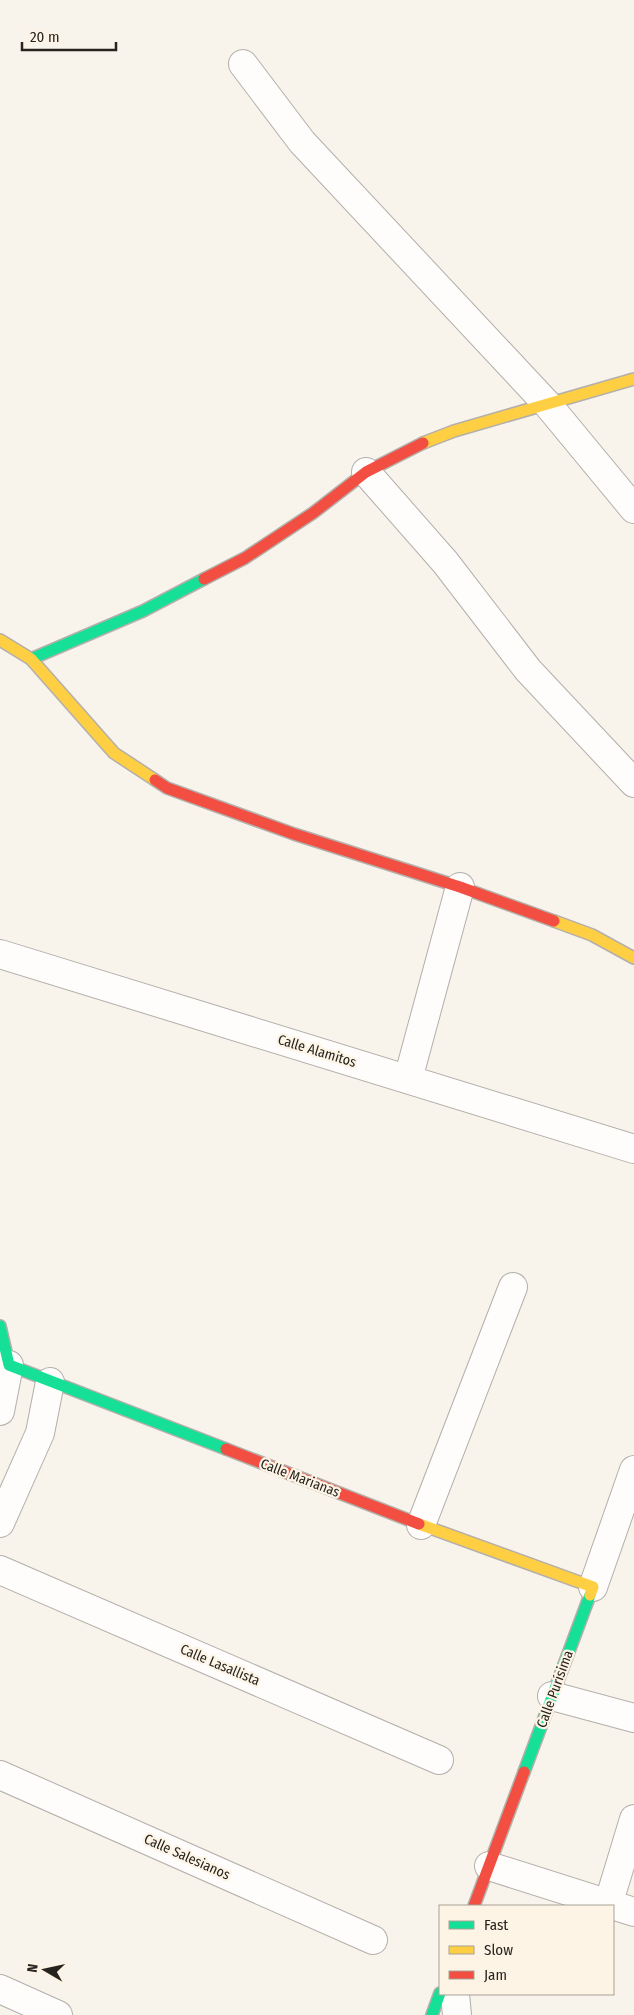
<svg xmlns="http://www.w3.org/2000/svg" width="634" height="2015" font-family="'Fira Sans Condensed',sans-serif">
<style>
.lines{fill:none;stroke-linecap:round;stroke-linejoin:round}
.street-casing{stroke:#b3afaa;stroke-width:30}
.fast-casing{stroke:#b3afaa;stroke-width:14}
.slow-casing{stroke:#b3afaa;stroke-width:14}
.jam-casing{stroke:#b3afaa;stroke-width:14}
.street{stroke:#fefdfc;stroke-width:28}
.fast{stroke:#16e098;stroke-width:11}
.slow{stroke:#ffcf43;stroke-width:11}
.jam{stroke:#f24e42;stroke-width:11}
.labels{text-anchor:middle;dominant-baseline:central;stroke-width:4.5;stroke-linejoin:round;paint-order:stroke}
.street-label{font-size:14px;fill:#27241f;stroke:#fdf4e6}
</style>
<rect width="100%" height="100%" fill="#f8f3eb"/>
<g class="lines">
<defs>
<g id="street">
<path d="M243,64L302,142L548,405L634,509"/>
<path d="M366,472L445,562L528,670L634,783"/>
<path d="M0,954L634,1149"/>
<path d="M408,1079L460,887"/>
<path d="M0,1362L9,1365L0,1411"/>
<path d="M0,1523L40,1433L50,1382"/>
<path d="M421,1525L513,1287"/>
<path d="M0,1570L439,1760"/>
<path d="M593,1587L634,1470"/>
<path d="M552,1696L634,1718"/>
<path d="M0,1775L373,1940"/>
<path d="M489,1866L634,1912"/>
<path d="M608,1905L634,1819"/>
<path d="M0,1989L58,2015"/>
<path d="M455,1994L457,2015"/>
</g>
<g id="fast">
<path d="M31,659L143,611L204,579"/>
<path d="M0,1326L9,1365L226,1449"/>
<path d="M524,1772L590,1595"/>
<path d="M432,2015L440,1993"/>
</g>
<g id="slow">
<path d="M423,443L454,431L634,379"/>
<path d="M0,640L31,659L114,753L155,780"/>
<path d="M554,921L592,935L634,958"/>
<path d="M419,1524L593,1587L590,1595"/>
</g>
<g id="jam">
<path d="M204,579L245,558L313,513L366,472L423,443"/>
<path d="M155,780L167,788L294,834L460,887L554,921"/>
<path d="M226,1449L419,1524"/>
<path d="M474,1906L524,1772"/>
</g>
</defs>
<use href="#street" class="street-casing"/>
<use href="#fast" class="fast-casing"/>
<use href="#slow" class="slow-casing"/>
<use href="#jam" class="jam-casing"/>
<use href="#street" class="street"/>
<use href="#fast" class="fast"/>
<use href="#slow" class="slow"/>
<use href="#jam" class="jam"/>
</g>
<g class="labels">
<g class="street-label">
<text transform="translate(317 1051) rotate(17)">Calle Alamitos</text>
<text transform="translate(300 1478) rotate(21)">Calle Marianas</text>
<text transform="translate(220 1665) rotate(23)">Calle Lasallista</text>
<text transform="translate(555 1689) rotate(-70)">Calle Purísima</text>
<text transform="translate(187 1857) rotate(24)">Calle Salesianos</text>
</g>
</g>
<rect x="439" y="1905" width="175" height="90" fill="#fdf4e6" stroke="#a7a196"/>
<rect x="449" y="1921" width="25" height="8" fill="#16e098" stroke="#a7a196"/>
<text x="484" y="1930" font-size="15" fill="#27241f">Fast</text>
<rect x="449" y="1946" width="25" height="8" fill="#ffcf43" stroke="#a7a196"/>
<text x="484" y="1955" font-size="15" fill="#27241f">Slow</text>
<rect x="449" y="1971" width="25" height="8" fill="#f24e42" stroke="#a7a196"/>
<text x="484" y="1980" font-size="15" fill="#27241f">Jam</text>
<g transform="translate(45 1970) rotate(279)" stroke="#fdf4e6" stroke-width="4" paint-order="stroke">
<path d="M0-4L9 19L0 12L-9 19Z" fill="#27241f"/>
<text y="-8" font-size="14" font-weight="bold" text-anchor="middle" fill="#27241f">N</text>
</g>
<path d="M22 42v8h94v-8" fill="none" stroke="#27241f" stroke-width="2.5"/>
<text x="30" y="42" font-size="15" fill="#27241f" stroke="#fdf4e6" stroke-width="4" paint-order="stroke">20 m</text>
</svg>
